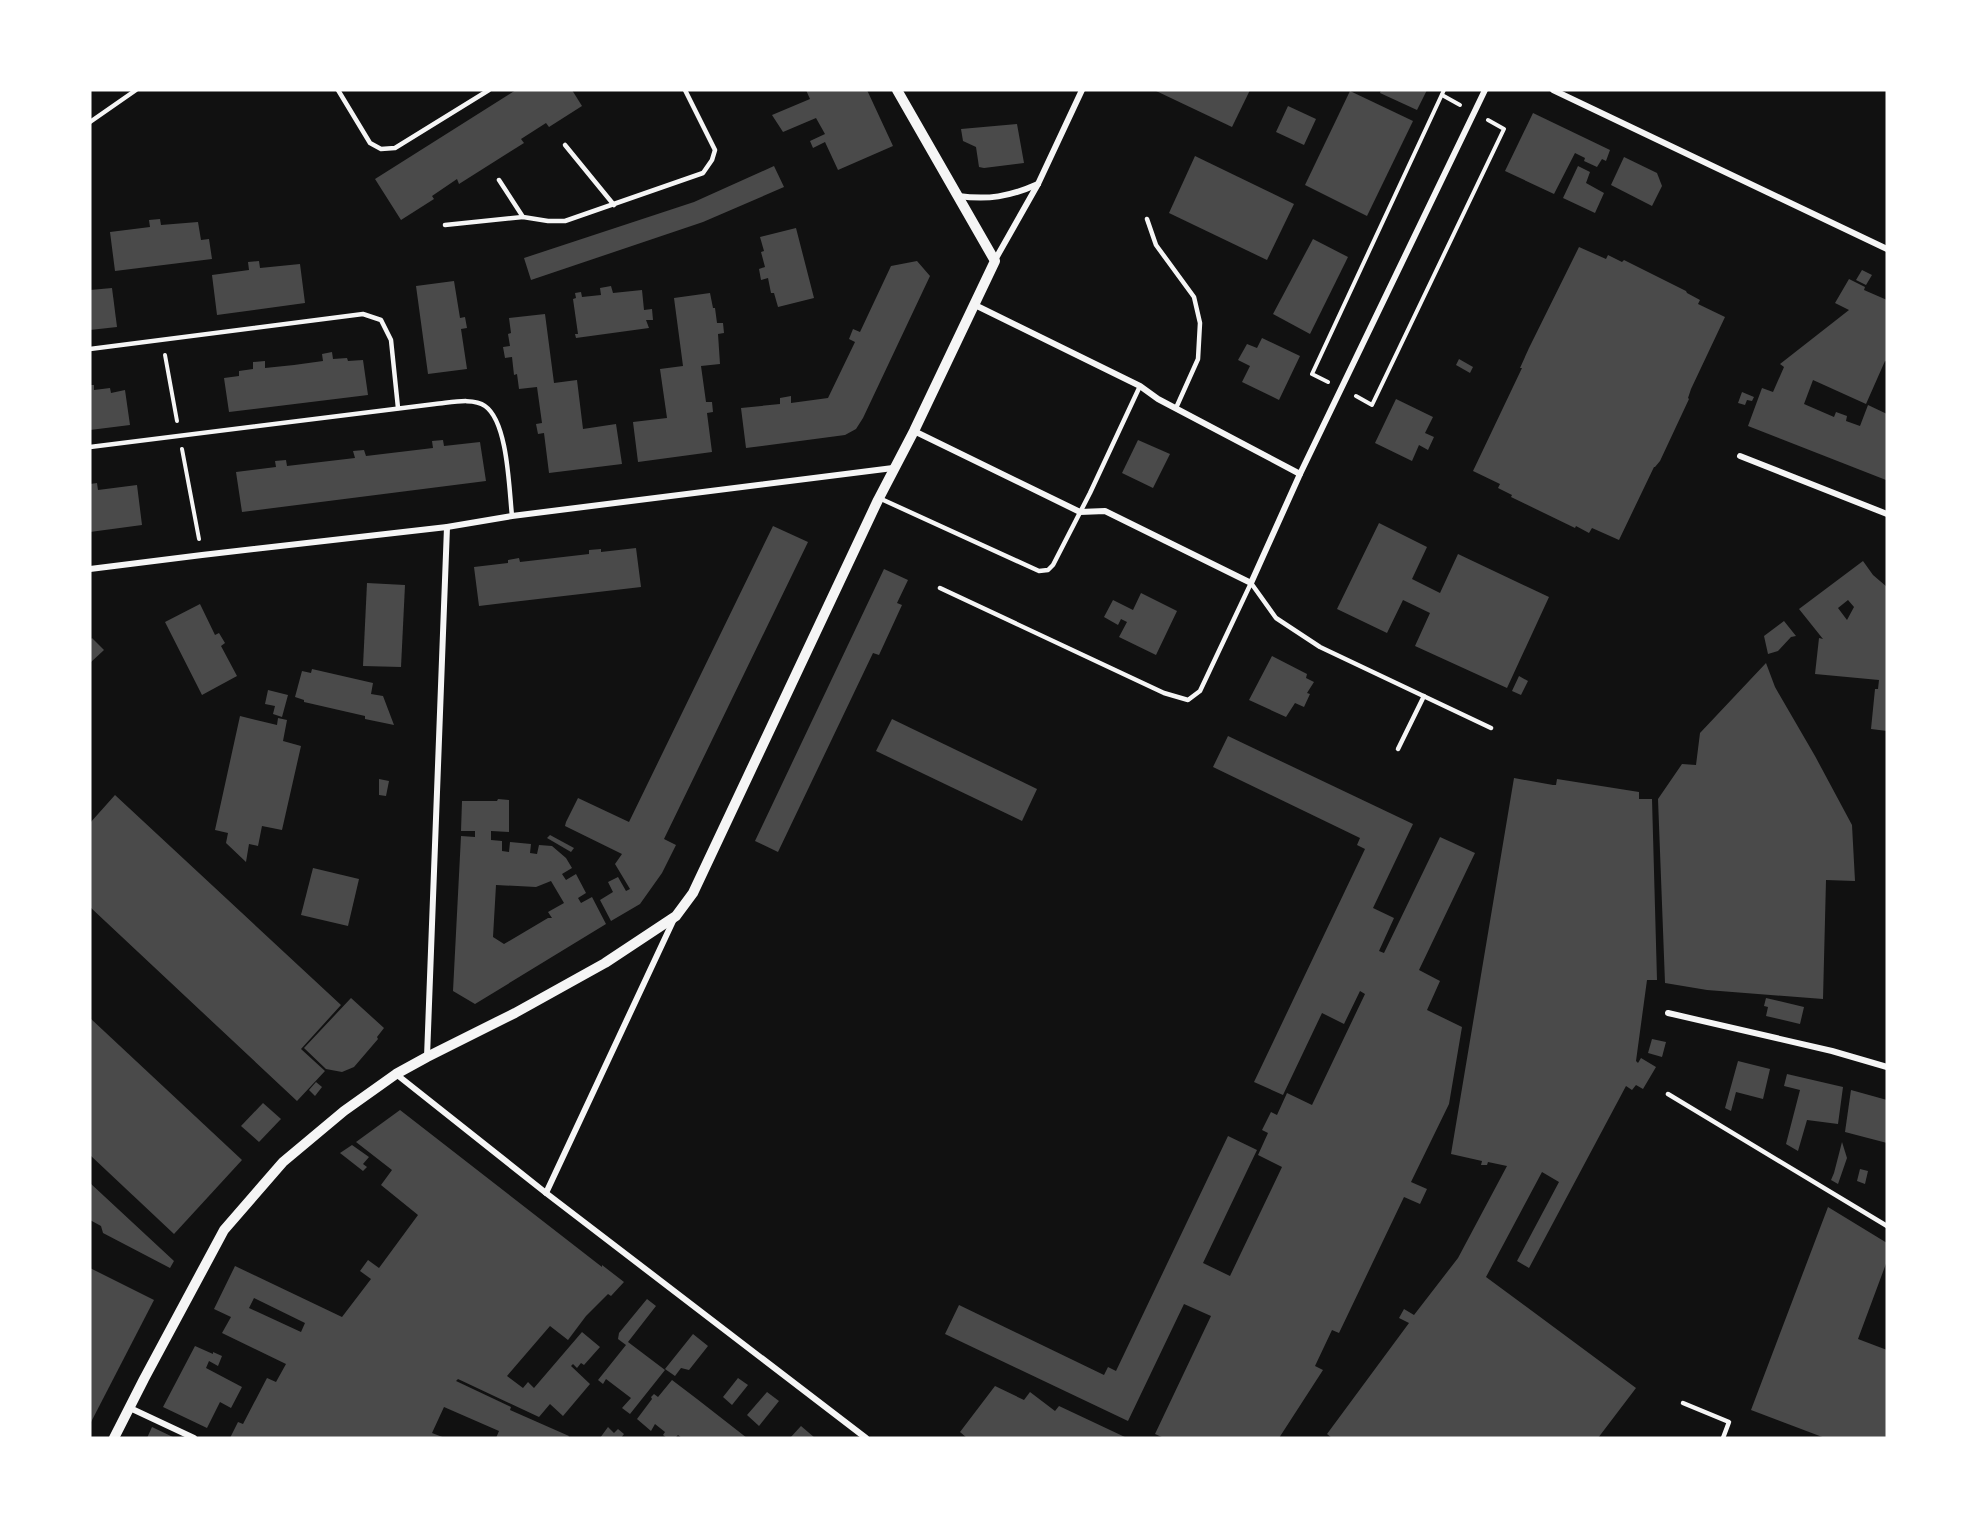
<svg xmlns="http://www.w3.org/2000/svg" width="1977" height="1528" font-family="Commissioner,sans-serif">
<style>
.building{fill:#4a4a4a;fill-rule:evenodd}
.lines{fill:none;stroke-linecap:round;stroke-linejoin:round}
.path{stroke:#f5f5f5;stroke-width:4}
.service{stroke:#f5f5f5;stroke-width:4.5}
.minor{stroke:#f5f5f5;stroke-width:6}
.tertiary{stroke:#f5f5f5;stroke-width:10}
</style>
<rect width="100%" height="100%" fill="#111"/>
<g class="building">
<path d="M516,90H572L582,106L549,127L546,123L521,139L524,143L459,184L457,179L432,196L434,199L401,220L375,179Z"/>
<path d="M806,90H867L893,146L838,170L825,142L813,148L810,141L825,134L816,118L783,132L772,115L810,99Z"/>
<path d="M1154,90H1250L1232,127Z"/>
<path d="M1381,90H1427L1417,110L1380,93Z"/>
<path d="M1350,91L1413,121L1367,216L1305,185Z"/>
<path d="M1288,106L1316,119L1304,145L1276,132Z"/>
<path d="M1533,113L1610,150L1606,161L1602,159L1597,167L1584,161L1585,158L1575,153L1554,194L1505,171Z"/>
<path d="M1017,124L1024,163L984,168L979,167L976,147L963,141L961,129Z"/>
<path d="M1195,156L1294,204L1267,260L1169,213Z"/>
<path d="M1624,157L1657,173L1662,186L1652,206L1611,185Z"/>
<path d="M774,166L784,187L703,222L531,280L524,258L694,202Z"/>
<path d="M1578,166L1590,172L1586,183L1604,193L1595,213L1563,198Z"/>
<path d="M160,219L161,225L198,222L201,240L209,239L212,259L115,271L110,232L150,227L149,220Z"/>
<path d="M796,228L814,298L778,307L774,293H771L768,278L761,280L759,269L765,267L761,252L764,251L760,237Z"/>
<path d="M1313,239L1348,257L1310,334L1273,314Z"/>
<path d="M1579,247L1606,259L1608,255L1622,262L1624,260L1686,291L1687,293L1700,300L1698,304L1725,317L1691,389L1688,398L1689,399L1660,461L1655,467H1654L1619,540L1592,528L1589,533L1576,526L1575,528L1511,497L1512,495L1498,488L1500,484L1473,471L1522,368H1520L1529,348Z"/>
<path d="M259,261L260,268L300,264L305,303L217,315L212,275L249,270L248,262Z"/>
<path d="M917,261L930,276L863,418L856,429L845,435L746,448L741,408L780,404V398L791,396V403L828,398L855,342L849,339L853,329L860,332L891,266Z"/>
<path d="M1862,270L1872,275L1866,285L1856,280Z"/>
<path d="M1849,279L1865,287L1864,290L1887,300V362L1885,361L1866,404L1813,380L1804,404L1834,417L1836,412L1847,416L1846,421L1860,426L1868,405L1887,414L1886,480L1748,426L1762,388L1773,392L1784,367L1780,364L1849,310L1835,303Z"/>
<path d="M454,281L460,318L465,317L467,328L461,329L467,369L428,374L416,286Z"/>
<path d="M611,286L613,293L642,290L644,310L652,309L653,320H646L649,328L576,338L575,334H578L573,299L576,298L575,293L581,292L582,297L601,295L600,288Z"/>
<path d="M112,288L117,327L90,330V290Z"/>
<path d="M710,293L713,308H715L717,323H723L724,333L718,334L720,364L701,366L706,402H712L713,412L707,413L712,452L638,462L633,422L667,418L660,369L683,366L674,298Z"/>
<path d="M545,314L554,383L577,380L583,429L616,424L622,464L549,473L544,433L538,434L536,424L542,423L537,387L519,389L517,374L514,375L512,357L505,358L503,347L510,346L508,334L511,333L509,318Z"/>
<path d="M1262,338L1300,356L1279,400L1242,382L1250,366L1238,360L1247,344L1257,348Z"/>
<path d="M332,352L333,359L347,358L348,361L363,360L368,395L229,412L224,378L239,376V371L253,369V362L265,361V368L294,365L323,361L322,354Z"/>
<path d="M1459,359L1473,367L1470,373L1456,365Z"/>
<path d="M90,385H94V390L110,388L111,393L125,390L130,425L90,430Z"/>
<path d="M1742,392L1754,397L1752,401L1747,400L1745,405L1738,403Z"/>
<path d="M1396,399L1433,417L1425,433L1434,437L1428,450L1419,445L1412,461L1375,443Z"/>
<path d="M443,440L444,446L480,442L486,481L242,512L236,472L276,467L275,461L286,460L287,466L355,458L353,451L364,450L366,456L433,448L432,441Z"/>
<path d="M1138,440L1170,454L1153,488L1122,473Z"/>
<path d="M97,483L98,490L137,485L142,525L90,532V484Z"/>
<path d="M1379,523L1427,547L1412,579L1440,593L1458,554L1549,597L1507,688L1415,646L1430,613L1403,600L1387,633L1337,609Z"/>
<path d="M773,526L808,542L664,839L676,845L662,873L640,904L611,921L600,900L613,892L608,882L618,877L626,891L630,889L615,864L622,854L565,826L566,822L578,798L629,822Z"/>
<path d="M636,548L641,587L479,606L474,567L508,563V560L519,558L520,562L589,554V550L601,549V552Z"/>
<path d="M1863,561L1873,575L1887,587V731L1871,729L1875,689H1878L1879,680L1815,674L1819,638L1823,639L1799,609ZM1848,600L1854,607L1847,620L1838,608Z"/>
<path d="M884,569L908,580L897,603L902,605L879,655L873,653L778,852L755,841Z"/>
<path d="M367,583L405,585L401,667L363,666Z"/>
<path d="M1141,593L1177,611L1156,655L1119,637L1127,622L1121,619L1118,625L1104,617L1113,600L1133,610Z"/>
<path d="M200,604L215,635L219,633L225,643L221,646L237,676L202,695L165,622Z"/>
<path d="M1784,621L1796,636L1791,637L1778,651L1768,654L1764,636Z"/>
<path d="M92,638L104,650L90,663V640Z"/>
<path d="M1272,656L1307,674L1306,678L1314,682L1307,693L1310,694L1304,707L1295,703L1286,717L1249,700Z"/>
<path d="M1766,663L1775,687L1815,756L1852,825L1855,881L1826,880L1823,999L1707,990L1665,983L1658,799L1682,764L1696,765L1700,733Z"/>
<path d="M312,669L373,683L371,694L383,696L394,725L365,719V716L304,702V700L295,697L302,671L311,673Z"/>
<path d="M1519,676L1528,681L1521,695L1512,691Z"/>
<path d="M268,690L288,695L282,717L273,714L275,706L265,704Z"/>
<path d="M240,716L277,725L278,718L287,720L283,741L301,746L282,830L262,826L258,846L249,844L246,862L226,843L228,833L215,830Z"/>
<path d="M892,719L1037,789L1022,821L876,751Z"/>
<path d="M1228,736L1413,824L1373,908L1394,918L1379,951L1384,953L1440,837L1475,853L1419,970L1440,981L1427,1010L1462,1027L1449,1104L1411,1182L1427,1189L1420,1204L1404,1197L1339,1333L1332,1330L1315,1366L1323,1370L1279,1438H1164L1155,1434L1211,1316L1184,1304L1128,1421L945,1334L959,1305L1104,1375L1108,1367L1116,1371L1228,1136L1257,1150L1203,1263L1230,1276L1282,1167L1258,1155L1268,1133L1262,1130L1271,1112L1277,1115L1287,1093L1312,1105L1365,994L1360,991L1344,1024L1322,1013L1283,1095L1254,1082L1365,849L1357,845L1360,838L1213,767Z"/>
<path d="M1514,778L1553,785H1556L1557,779L1639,792V799H1652L1657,980H1647L1636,1061L1638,1063L1641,1058L1656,1067L1643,1089L1636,1085L1632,1090L1626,1086L1529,1268L1517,1261L1559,1182L1542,1172L1486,1277L1636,1388L1598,1438H1332L1327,1434L1409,1323L1399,1318L1404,1309L1414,1315L1458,1258L1507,1166L1488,1162L1487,1165H1481L1482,1161L1451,1154Z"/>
<path d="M379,779L389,781L386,796L379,795Z"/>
<path d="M115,795L341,1005L301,1049L325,1071L297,1101L90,907V823Z"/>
<path d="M498,799L509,800V832L491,831V840L502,841V851L509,852L510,842L531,844L530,853L537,854L539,845L552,846L566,858L572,868L562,874L566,880L576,874L586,893L578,898L581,903L592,897L606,924L475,1004L453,991L461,836L475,837V831H461L462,801H497ZM551,881L564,903L548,912L552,918H548L504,944L493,937L496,885L536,887Z"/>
<path d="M550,835L574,848L571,852L547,838Z"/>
<path d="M313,868L359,879L348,926L301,915Z"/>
<path d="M351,998L384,1028L377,1037L378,1039L354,1067L342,1072L326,1069L304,1048Z"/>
<path d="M1766,998L1804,1007L1800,1024L1766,1016L1768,1007L1764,1006Z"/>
<path d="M90,1018L242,1160L174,1234L90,1155Z"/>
<path d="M1652,1039L1666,1042L1662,1057L1648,1053Z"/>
<path d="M1738,1061L1770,1069L1763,1099L1736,1092L1731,1111L1725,1108Z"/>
<path d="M1787,1074L1843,1087L1838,1124L1807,1120L1798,1151L1786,1144L1800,1090L1784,1086Z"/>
<path d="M316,1082L322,1087L315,1096L309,1090Z"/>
<path d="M1851,1090L1887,1100V1143L1845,1132Z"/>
<path d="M263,1103L281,1119L259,1142L241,1126Z"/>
<path d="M400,1110L602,1267V1265L624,1282L611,1296L608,1294L586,1316L568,1340L550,1326L507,1376L523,1388L528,1382L534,1388L582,1332L600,1347L584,1365L581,1363L577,1368L573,1364L571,1366L590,1384L563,1416L550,1404L539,1417L458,1379L456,1381L511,1407L510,1410L569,1436L568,1438H496L499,1431L444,1407L432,1433L445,1438H230L238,1422L243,1424L267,1378L276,1382L286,1364L222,1333L231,1317L214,1309L235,1266L342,1317L371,1279L360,1271L368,1260L379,1268L418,1215L381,1185L392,1170L356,1142ZM254,1298L305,1323L301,1332L249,1308Z"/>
<path d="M1842,1142L1847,1158L1838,1184L1831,1180L1834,1173Z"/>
<path d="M352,1145L369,1157L363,1164L367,1167L363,1171L340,1153Z"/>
<path d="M1860,1169L1868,1171L1865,1184L1857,1181Z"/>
<path d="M90,1183L174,1261L170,1268L103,1233L101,1226L90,1220Z"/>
<path d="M1828,1207L1887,1243V1261L1858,1339L1887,1350V1438H1825L1751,1410Z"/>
<path d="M90,1268L154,1300L90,1424Z"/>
<path d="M647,1299L656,1306L628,1342L665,1370L630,1414L622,1408L631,1398L606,1379L603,1384L598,1380L626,1345L618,1339L619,1333Z"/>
<path d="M693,1334L708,1346L689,1370L681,1368L675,1376L665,1369Z"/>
<path d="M195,1346L213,1354V1352L222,1356L218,1366L209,1361L206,1368L242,1387L231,1408L220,1402L207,1428L163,1407Z"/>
<path d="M738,1378L748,1385L732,1405L723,1397Z"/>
<path d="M672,1380L697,1399L747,1438H682L678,1435L675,1438H667L663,1435L665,1432L655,1424L651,1431L637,1419L652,1399L651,1397L654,1394L658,1397Z"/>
<path d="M995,1386L1024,1400L1030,1392L1055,1411L1059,1406L1127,1438H967L960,1432Z"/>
<path d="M767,1392L779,1401L759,1426L747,1415Z"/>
<path d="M801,1426L815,1438H790Z"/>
<path d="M152,1427L175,1438H147Z"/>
<path d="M608,1427L614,1433L618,1429L624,1434L621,1438H600Z"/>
</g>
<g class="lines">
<g class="path">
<path d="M1442,95L1460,105"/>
<path d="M165,355L177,421"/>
<path d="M1328,382L1312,374L1444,90"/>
<path d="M1356,396L1372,405L1504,129L1488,120"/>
<path d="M182,449L199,539"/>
</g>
<g class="service">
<path d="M338,90L370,143L381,149L395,148L489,90"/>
<path d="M90,122L136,90"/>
<path d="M565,145L614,205"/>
<path d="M499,180L523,217L548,221H565L703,173L712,160L715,150L685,90"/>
<path d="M1147,219L1156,245L1194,297L1200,323L1198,359L1176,408"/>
<path d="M445,225L523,217"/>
<path d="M90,349L363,314L381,320L391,340L398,408"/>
<path d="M90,447L435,404C449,403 473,397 485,406C508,422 509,489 512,516"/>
<path d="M879,498L1039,571L1048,570L1053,565L1090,493L1140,386"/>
<path d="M940,588L1164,693L1188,700L1200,691L1251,583L1276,618L1320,647L1491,728"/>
<path d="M1398,749L1424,696"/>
<path d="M1668,1094L1887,1226"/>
<path d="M1683,1403L1729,1422L1723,1438"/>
</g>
<g class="minor">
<path d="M1553,90L1887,249"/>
<path d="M958,196C988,200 1009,197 1038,184"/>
<path d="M995,260L1038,184L1082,90"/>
<path d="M914,431L1080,512L1105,511L1251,583L1300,474L1158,399L1140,386L975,305"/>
<path d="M1740,456L1887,514"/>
<path d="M1300,474L1485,90"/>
<path d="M90,569L202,555L447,527L512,516L893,468"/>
<path d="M1668,1013L1832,1051L1887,1067"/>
<path d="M427,1057L447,527"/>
<path d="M396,1074L546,1193L866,1438"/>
<path d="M546,1193L674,919"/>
<path d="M130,1408L194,1438"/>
</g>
<path class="tertiary" d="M114,1438L144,1379L224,1230L283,1162L344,1111L396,1074L427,1057L515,1013L605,963L676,916L693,893L878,500L914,431L995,261L897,90"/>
</g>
<rect width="1977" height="1528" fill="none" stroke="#ffffff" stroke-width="183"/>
</svg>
